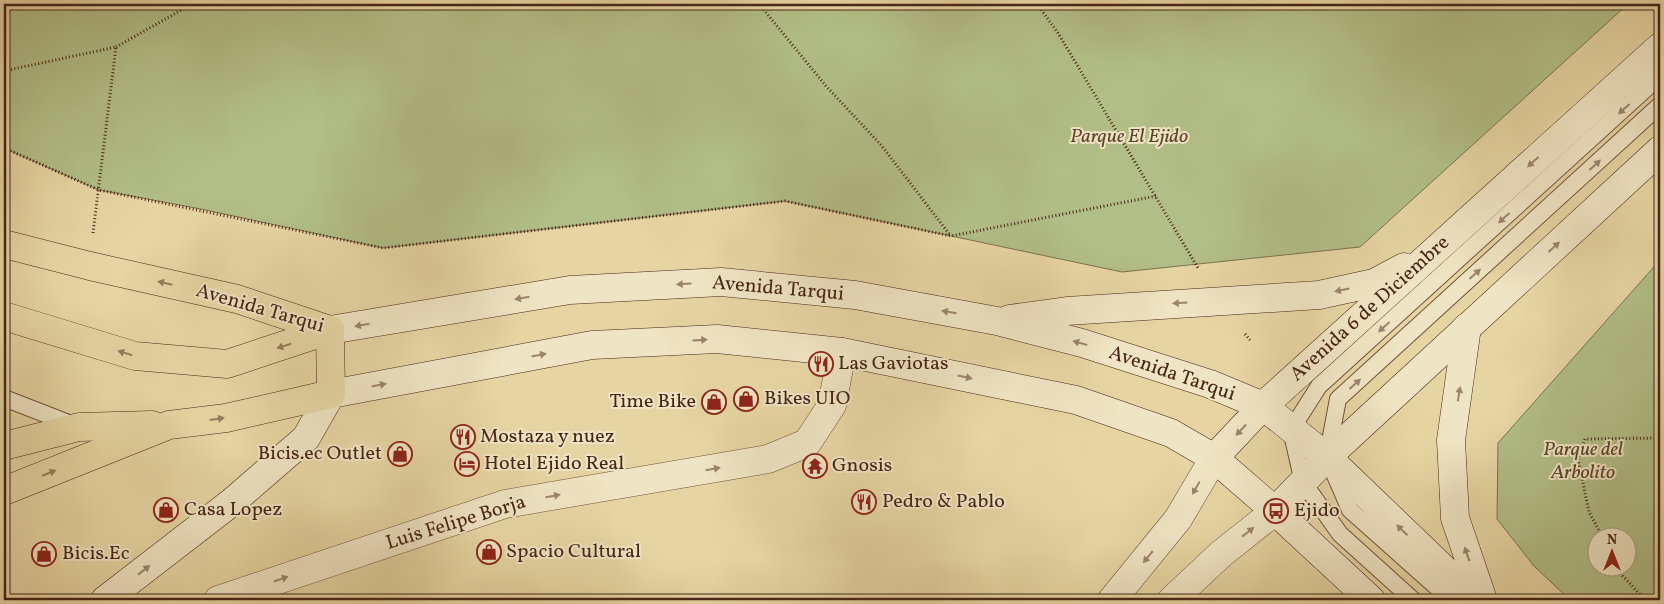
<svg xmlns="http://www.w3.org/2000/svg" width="1664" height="604" font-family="Vollkorn,serif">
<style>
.green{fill:#b2be87;stroke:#7d724f;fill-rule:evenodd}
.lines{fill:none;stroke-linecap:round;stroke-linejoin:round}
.service-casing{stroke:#70513a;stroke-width:18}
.minor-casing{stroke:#70513a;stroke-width:29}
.secondary-casing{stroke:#482517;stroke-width:29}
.primary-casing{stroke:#482517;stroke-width:29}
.path{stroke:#482517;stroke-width:3;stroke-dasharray:1 2.5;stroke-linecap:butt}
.service{stroke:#efe4c3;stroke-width:16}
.minor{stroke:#efe4c3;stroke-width:28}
.secondary{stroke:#efe4c3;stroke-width:28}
.primary{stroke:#e6d5a3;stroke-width:28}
.oneway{fill:#9c846d}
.oneway2{fill:#977d5d}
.labels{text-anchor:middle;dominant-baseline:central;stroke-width:4;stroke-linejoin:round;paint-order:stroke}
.park-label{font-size:20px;font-style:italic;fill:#5d442d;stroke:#efe4c3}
.street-label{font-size:20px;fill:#482517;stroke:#efe4c3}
.poi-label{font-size:20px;fill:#482517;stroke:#efe4c3;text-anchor:start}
</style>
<rect width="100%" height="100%" fill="#e6d5a3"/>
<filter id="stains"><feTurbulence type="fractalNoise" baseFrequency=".004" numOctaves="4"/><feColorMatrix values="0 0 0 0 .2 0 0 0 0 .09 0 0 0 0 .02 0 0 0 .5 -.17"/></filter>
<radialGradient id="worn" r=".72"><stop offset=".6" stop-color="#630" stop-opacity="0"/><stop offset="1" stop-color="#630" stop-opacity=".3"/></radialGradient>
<g class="green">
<path d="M4,4H1628L1360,247L1122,272L785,201L383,248L201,209L99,190L4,148Z"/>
<path d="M1660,260V600H1570L1534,566L1497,519L1498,443ZM1596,536H1626V566H1596Z"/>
</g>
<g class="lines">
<defs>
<g id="service">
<path d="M4,398L76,426"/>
<path d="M1413,600L1340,534L1303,482L1291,430L1319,386L1660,76"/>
<path d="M1451,600L1350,510L1327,457L1338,399L1660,105"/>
</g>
<g id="minor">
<path d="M218,600L505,504L768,459L807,443L832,405L842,352"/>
<path d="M1112,600L1178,519L1214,458"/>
<path d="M1172,600L1221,554L1275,511"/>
</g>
<g id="secondary">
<path d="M1009,319L1067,311L1319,295L1374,283L1404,267"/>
<path d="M1467,327L1451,440L1455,518L1483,600"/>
<path d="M330,330L570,290L721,282L855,295L997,321L1082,343L1210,384L1263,406L1327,457L1476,600"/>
<path d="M1214,458L1263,406L1660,47"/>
<path d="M1275,511L1327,457L1660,150"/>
<path d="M105,600L232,502L306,438L331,394L592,345L717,339L842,352L1076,400L1171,433L1214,458L1275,511L1371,600"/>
</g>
<g id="primary">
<path d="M4,244L90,266L237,299L330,330"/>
<path d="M4,316L135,356L227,364L330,330"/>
<path d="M4,446L79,427L152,425"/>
<path d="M4,491L169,425L226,418L331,394L330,330"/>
</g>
</defs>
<use href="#service" class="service-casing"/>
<use href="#minor" class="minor-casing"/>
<use href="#secondary" class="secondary-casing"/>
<use href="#primary" class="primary-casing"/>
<g class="path">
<path d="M759,4L826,86L881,145L950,235"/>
<path d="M1037,4L1058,33L1198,268"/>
<path d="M116,47L192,4"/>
<path d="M4,71L116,47L93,233"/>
<path d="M4,148L99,190L383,248L785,201L951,236L1156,196"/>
<path d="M1245,334L1250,340"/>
<path d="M1602,536L1589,512L1578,459L1585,439L1660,438"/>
<path d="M1618,566L1623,576L1645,600"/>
</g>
<use href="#service" class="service"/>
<use href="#minor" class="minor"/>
<use href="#secondary" class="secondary"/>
<use href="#primary" class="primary"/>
</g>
<defs><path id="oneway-solid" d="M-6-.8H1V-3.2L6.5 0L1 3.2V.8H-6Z" transform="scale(1.25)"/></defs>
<g class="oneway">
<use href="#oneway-solid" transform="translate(1624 109) rotate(138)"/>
<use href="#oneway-solid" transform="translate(1533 162) rotate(138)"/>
<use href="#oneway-solid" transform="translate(1595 165) rotate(-42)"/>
<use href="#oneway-solid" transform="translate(1504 218) rotate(138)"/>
<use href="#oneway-solid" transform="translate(1554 247) rotate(-42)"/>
<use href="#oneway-solid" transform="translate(1475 274) rotate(-42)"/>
<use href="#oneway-solid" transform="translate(684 284) rotate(177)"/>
<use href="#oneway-solid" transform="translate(1342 290) rotate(168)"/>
<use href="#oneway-solid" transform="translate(522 298) rotate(170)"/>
<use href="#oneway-solid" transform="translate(1180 303) rotate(176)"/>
<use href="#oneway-solid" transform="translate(949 312) rotate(-170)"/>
<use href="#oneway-solid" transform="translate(362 325) rotate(170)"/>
<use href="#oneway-solid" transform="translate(1384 327) rotate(138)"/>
<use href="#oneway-solid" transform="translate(700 340) rotate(-3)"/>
<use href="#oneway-solid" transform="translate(1080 343) rotate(-164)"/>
<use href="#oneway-solid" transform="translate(539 355) rotate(-11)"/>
<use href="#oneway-solid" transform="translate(965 377) rotate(12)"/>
<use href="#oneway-solid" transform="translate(1355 384) rotate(-42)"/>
<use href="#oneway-solid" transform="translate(379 385) rotate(-11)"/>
<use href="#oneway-solid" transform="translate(1459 394) rotate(-81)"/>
<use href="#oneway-solid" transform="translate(1241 430) rotate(133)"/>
<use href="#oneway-solid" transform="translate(713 469) rotate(-10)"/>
<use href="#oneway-solid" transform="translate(1196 488) rotate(119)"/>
<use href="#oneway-solid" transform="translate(553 496) rotate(-10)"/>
<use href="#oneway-solid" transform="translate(1402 530) rotate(-136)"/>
<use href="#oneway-solid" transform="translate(1248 532) rotate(-38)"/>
<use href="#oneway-solid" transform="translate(1467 554) rotate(-109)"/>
<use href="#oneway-solid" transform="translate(1148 557) rotate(129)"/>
<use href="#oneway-solid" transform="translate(144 570) rotate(-38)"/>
<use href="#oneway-solid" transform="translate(281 579) rotate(-19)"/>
</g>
<g class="oneway2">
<use href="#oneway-solid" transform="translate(165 283) rotate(-167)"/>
<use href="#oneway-solid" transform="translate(284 346) rotate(162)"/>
<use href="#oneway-solid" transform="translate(125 353) rotate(-163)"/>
<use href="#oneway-solid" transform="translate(217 419) rotate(-8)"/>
<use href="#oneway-solid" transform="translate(49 473) rotate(-22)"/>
</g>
<defs>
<symbol id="restaurant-ring" viewBox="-11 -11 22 22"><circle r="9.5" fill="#efe4c3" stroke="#8f2418" stroke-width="1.5"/><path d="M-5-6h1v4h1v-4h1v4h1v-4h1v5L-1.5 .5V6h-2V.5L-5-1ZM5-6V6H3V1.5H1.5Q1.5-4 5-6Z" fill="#8f2418"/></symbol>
<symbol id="shop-ring" viewBox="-11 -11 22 22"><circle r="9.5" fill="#efe4c3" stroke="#8f2418" stroke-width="1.5"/><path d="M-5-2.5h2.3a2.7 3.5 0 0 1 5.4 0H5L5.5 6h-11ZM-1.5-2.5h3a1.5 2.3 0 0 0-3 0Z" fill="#8f2418"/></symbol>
<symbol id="hotel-ring" viewBox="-11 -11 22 22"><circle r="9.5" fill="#efe4c3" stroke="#8f2418" stroke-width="1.5"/><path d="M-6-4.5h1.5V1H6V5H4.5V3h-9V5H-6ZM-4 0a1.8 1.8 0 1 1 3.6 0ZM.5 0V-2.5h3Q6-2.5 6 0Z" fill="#8f2418"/></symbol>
<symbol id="temple-ring" viewBox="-11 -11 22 22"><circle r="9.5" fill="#efe4c3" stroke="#8f2418" stroke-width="1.5"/><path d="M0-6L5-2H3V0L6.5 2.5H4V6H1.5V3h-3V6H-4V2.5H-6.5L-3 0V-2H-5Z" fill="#8f2418"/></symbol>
<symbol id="bus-ring" viewBox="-11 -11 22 22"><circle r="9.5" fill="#efe4c3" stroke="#8f2418" stroke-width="1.5"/><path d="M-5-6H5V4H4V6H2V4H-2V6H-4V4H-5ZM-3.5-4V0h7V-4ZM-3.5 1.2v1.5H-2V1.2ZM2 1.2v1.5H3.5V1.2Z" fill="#8f2418"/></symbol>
</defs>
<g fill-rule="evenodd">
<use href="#restaurant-ring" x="807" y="350" width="28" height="28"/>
<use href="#shop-ring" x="732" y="385" width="28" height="28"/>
<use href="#shop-ring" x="700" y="388" width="28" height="28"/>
<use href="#restaurant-ring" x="449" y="423" width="28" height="28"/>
<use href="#shop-ring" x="386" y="440" width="28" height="28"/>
<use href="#hotel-ring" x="453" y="450" width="28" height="28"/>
<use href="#temple-ring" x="801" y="452" width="28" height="28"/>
<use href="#restaurant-ring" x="850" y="488" width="28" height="28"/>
<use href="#shop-ring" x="152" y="496" width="28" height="28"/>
<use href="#bus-ring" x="1262" y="497" width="28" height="28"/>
<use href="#shop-ring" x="475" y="538" width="28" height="28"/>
<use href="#shop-ring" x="30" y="540" width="28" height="28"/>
</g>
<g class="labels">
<g class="park-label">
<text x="1129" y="137">Parque El Ejido</text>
<text x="1583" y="450">Parque del<tspan x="1583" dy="23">Arbolito</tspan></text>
</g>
<g class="street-label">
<text transform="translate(778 289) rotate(5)">Avenida Tarqui</text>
<text transform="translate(260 309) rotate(16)">Avenida Tarqui</text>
<text transform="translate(1370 309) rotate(-42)">Avenida 6 de Diciembre</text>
<text transform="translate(1172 374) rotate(19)">Avenida Tarqui</text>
<text transform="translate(456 523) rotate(-17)">Luis Felipe Borja</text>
</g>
<g class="poi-label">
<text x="838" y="364">Las Gaviotas</text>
<text x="764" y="399">Bikes UIO</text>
<text x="696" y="402" text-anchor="end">Time Bike</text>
<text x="480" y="437">Mostaza y nuez</text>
<text x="382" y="454" text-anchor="end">Bicis.ec Outlet</text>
<text x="484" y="464">Hotel Ejido Real</text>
<text x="832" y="466">Gnosis</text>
<text x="882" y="502">Pedro &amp; Pablo</text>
<text x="184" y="510">Casa Lopez</text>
<text x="1294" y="511">Ejido</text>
<text x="506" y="552">Spacio Cultural</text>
<text x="62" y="554">Bicis.Ec</text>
</g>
</g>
<rect width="1664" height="604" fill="none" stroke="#e6d5a3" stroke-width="20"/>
<rect x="5" y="5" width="1654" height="594" fill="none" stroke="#482517" stroke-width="2.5"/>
<rect x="10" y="10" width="1644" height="584" fill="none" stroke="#482517"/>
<g transform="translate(1612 552)"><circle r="24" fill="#efe4c3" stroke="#ac987e"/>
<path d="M0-4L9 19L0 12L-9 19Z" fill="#8f2418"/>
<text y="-8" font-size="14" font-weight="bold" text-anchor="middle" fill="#482517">N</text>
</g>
<rect width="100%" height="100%" filter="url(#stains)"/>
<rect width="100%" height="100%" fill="url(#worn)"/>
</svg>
